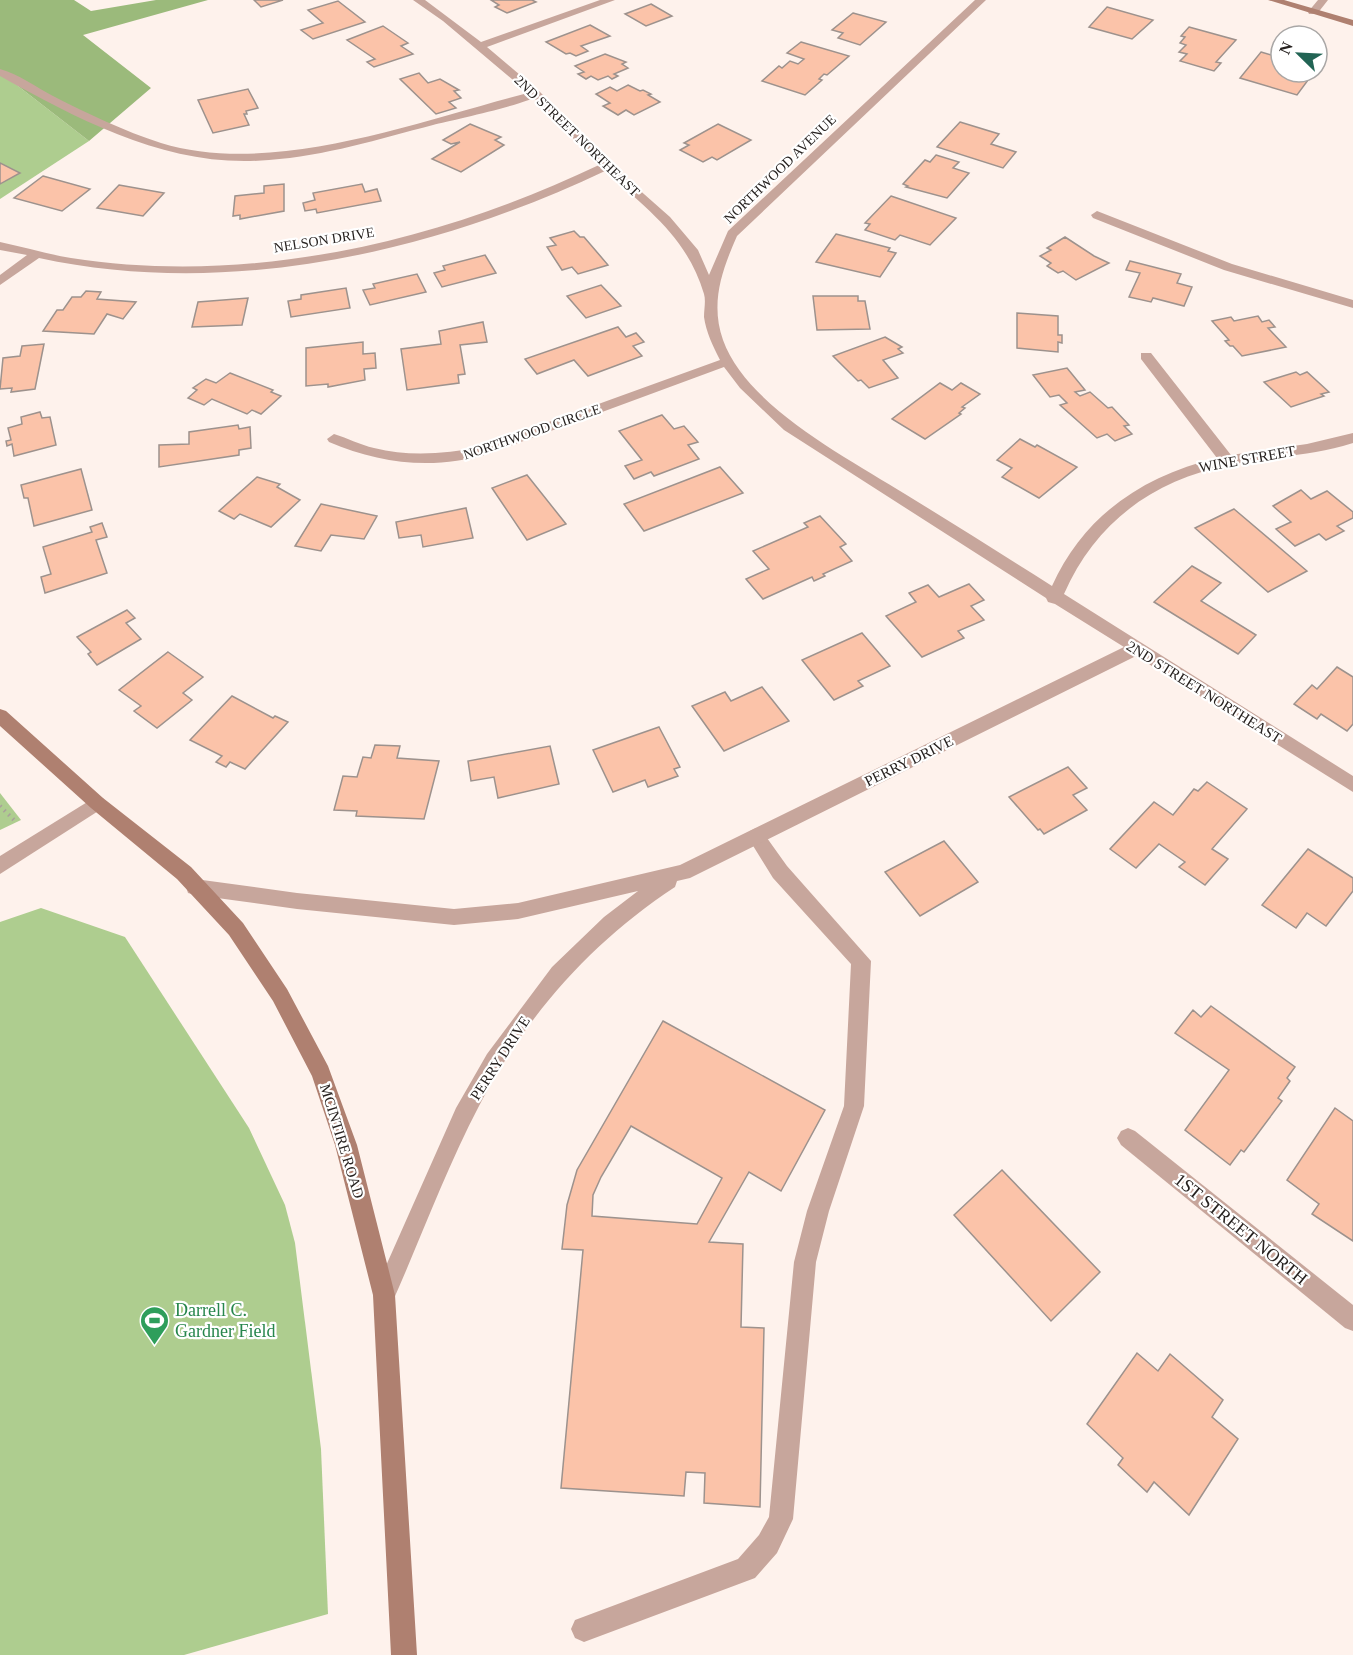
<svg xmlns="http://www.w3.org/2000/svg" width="1353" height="1655" font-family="'Times New Roman',serif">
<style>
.green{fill:#aecd8f}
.forest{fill:#9bba7b}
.building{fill:#fbc3a9;stroke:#9d928d;stroke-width:1.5;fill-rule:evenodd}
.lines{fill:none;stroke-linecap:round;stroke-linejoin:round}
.path{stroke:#a9a09b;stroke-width:4;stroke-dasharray:1.5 4.5;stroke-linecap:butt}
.lane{fill:#c7a69c;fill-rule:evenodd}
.street{fill:#c7a69c;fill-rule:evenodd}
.secondary{fill:#af8070;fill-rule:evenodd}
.labels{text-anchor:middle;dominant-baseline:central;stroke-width:4.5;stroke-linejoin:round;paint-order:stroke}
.far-street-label{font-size:14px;fill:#272220;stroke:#fff}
.street-label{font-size:15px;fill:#272220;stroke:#fff}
.near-street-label{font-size:18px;fill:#272220;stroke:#fff}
.near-leisure-label{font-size:18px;fill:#27864d;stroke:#fff;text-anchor:start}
</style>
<rect width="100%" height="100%" fill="#fef2ec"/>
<g class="green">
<path d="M0,72L89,141L0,199Z"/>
<path d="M0,793L21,820L0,830Z"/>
<path d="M41,908L125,937L249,1128L285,1205L295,1243L321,1449L328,1614L184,1655H0V922Z"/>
</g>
<path class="forest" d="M0,0H74L91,11L156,0H208L83,35L151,88L89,141L0,72Z"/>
<g class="building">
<path d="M254,0H283L261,7Z"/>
<path d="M491,0H532L536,2L507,13L495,7L499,5Z"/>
<path d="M338,1L365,22L313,39L301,30L323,23L308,10Z"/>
<path d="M651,4L672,16L646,26L625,14Z"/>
<path d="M1107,7L1153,20L1132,39L1089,27Z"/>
<path d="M853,13L886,22L860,45L838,38L843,33L832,30Z"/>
<path d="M590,25L610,36L581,46L588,51L576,56L570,53L566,54L546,42Z"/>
<path d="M383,26L408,43L401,46L413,54L374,67L367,62L375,59L347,40Z"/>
<path d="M1189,27L1236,40L1216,62L1221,63L1214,71L1180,61L1187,54L1179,52L1186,45L1180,43L1185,37L1181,36Z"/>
<path d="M801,42L849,56L827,75L824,74L819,79L822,80L805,95L762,81L779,66L782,68L790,61L798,64L804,59L787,53Z"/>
<path d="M1261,52L1281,58V72H1314L1297,95L1240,78Z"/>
<path d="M605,54L626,62L622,64L628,68L614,74L618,76L612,79L608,76L598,80L591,76L586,79L578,74L584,72L575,66Z"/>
<path d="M419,73L428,83L440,79L459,90L454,91L461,98L449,102L456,108L436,114L400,79Z"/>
<path d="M628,85L640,91L643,90L651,94L648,95L660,102L634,115L626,110L618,115L603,106L610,103L596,94L610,87L617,91Z"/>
<path d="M248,89L258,108L246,111L247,114H244L249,125L213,133L198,100Z"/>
<path d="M960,122L999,134L991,144L1016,152L1003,168L937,147Z"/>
<path d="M470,124L501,137L495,140L504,145L461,172L432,159L460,142L451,144L443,140Z"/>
<path d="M718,124L751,140L717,160L712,157L703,162L680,150L689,145L684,143Z"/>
<path d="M936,155L959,162L953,168L969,173L947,198L906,187L908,186L903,184L925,160L930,162Z"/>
<path d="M0,163L20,173L0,184Z"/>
<path d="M43,176L90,189L62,211L14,198Z"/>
<path d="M284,184V211L240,219V215L233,216L235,196L264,193V186Z"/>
<path d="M362,184L365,192L377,189L381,201L317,213L316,209L305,211L303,203L315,200L313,193Z"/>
<path d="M119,185L164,193L143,216L97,208Z"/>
<path d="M891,196L956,218L930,245L900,235L895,240L865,230L870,224L865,223Z"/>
<path d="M574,231L580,237H584L608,265L578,274L572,267L562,270L547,247L556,245L550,238Z"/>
<path d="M836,234L890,248L888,251L896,253L880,277L816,262Z"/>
<path d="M1065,237L1094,256L1109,263L1076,280L1063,271L1058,273L1047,266L1051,263L1040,256L1051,250L1047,248Z"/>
<path d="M485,255L496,273L442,287L434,273L445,270L443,266Z"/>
<path d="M1130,261L1181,274L1177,283L1192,287L1184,306L1153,298L1151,302L1129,297L1140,273L1126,270Z"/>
<path d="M417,274L426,292L370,305L363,290L375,288L373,284Z"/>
<path d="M601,285L621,306L586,318L567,296Z"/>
<path d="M346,288L350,308L291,317L288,301L301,299V295Z"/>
<path d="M86,291L101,292L97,299L136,302L123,319L107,314L94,334L43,331L57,310H63L72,297H81Z"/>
<path d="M813,296H858V301H865L870,329L817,330Z"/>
<path d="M248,298L242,325L192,327L198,302Z"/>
<path d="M1017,313L1058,316V335H1062V343L1058,342V352L1017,348Z"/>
<path d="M1258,316L1262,322L1269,320L1275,327L1268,328L1286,347L1242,356L1233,346H1230L1225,341L1229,340L1212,321L1231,317L1234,321Z"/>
<path d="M483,322L487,342L460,345L465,374L458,375L459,383L407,390L401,349L441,344L439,331Z"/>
<path d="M618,327L626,337L636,333L644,342L633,346L642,356L588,376L574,360L537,374L525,359Z"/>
<path d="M885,337L902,347L898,349L903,353L883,360L898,378L869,388L861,380L858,381L833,356Z"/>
<path d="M363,342V354L375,353L376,368L364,369L365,380L328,387V384L306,386V348Z"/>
<path d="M44,344L35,389L11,392L12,388L0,389L3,358L20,356L22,346Z"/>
<path d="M1067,368L1085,390L1075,392L1080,396L1090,392L1108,408L1112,407L1129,425L1124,426L1132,434L1115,441L1107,434L1097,438L1060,405L1067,403L1059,395L1050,397L1033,375Z"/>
<path d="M1296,372L1300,375L1307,372L1329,392L1321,394L1324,396L1291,407L1264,382Z"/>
<path d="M230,373L273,390L271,392L281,396L261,414L252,410L247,414L212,399L204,405L188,398L197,390L193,388L206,379L216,383Z"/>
<path d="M940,383L952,390L961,383L980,394L962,407L965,408L959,413L961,414L925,439L892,419Z"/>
<path d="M40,412L42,418L50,417L56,445L14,456L12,444L7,446L6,441L11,440L8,428L22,424L21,417Z"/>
<path d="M662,415L674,429L684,426L698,442L688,445L699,459L654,476L651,472L634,479L625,466L642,460L619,431Z"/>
<path d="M238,425L239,429L250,427L251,448L239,450V455L159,467V445L189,444V432Z"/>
<path d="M1020,439L1035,447L1037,445L1077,467L1039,498L1002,477L1012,468L997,460Z"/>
<path d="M720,467L743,493L644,531L624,504Z"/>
<path d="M81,469L92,510L34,526L28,498H24L21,485Z"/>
<path d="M527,475L566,524L527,540L492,488Z"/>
<path d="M257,477L280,484L277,487L300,500L271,527L240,514L234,519L219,511Z"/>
<path d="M1301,490L1311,499L1327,491L1353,512V518L1337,526L1344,531L1326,540L1319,534L1295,546L1276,529L1291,522L1273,506Z"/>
<path d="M321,504L377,516L364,539L331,535L321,551L295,546Z"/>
<path d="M466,508L473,538L423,547L421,535L399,538L396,522Z"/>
<path d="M1234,509L1307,571L1268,592L1195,528Z"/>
<path d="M820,516L846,544L840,547L852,561L823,574L825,576L814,581L812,577L763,599L746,579L769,569L753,551L808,527L804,523Z"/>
<path d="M102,523L107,537L96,540L107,573L45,593L41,577L51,574L43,547L92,532L90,527Z"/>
<path d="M1192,566L1221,583L1201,601L1256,635L1238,654L1154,602Z"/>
<path d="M969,584L984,600L971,606L984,620L958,631L964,638L922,657L886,616L916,602L909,593L928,585L939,597Z"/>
<path d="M127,610L135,618L126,623L141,639L97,665L88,654L91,652L77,637Z"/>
<path d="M862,633L890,666L858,681L863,686L834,700L802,660Z"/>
<path d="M168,652L203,677L183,693L192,700L157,728L134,711L141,706L119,690Z"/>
<path d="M1337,667L1353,677V724L1347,731L1321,714L1317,719L1294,704L1312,685L1317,689Z"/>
<path d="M762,687L789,721L724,751L692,706L725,692L731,701Z"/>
<path d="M232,696L273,718L275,716L288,722L245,769L230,762L226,767L216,762L222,756L190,740Z"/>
<path d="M659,727L680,767L674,769L678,776L648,787L645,780L613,792L593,750Z"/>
<path d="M375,745L400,746L397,758L439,761L424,819L356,816L357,811L334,810L343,776L357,777L363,757L371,758Z"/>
<path d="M550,746L559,784L498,798L494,777L471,781L468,761Z"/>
<path d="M1068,767L1087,788L1073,795L1087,810L1044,834L1040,829L1038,830L1009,797Z"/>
<path d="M1207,782L1247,809L1212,849L1228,859L1205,885L1179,867L1185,862L1159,844L1136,868L1110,849L1154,802L1173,815L1194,789L1198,791Z"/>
<path d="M944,841L978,882L920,916L885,872Z"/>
<path d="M1308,849L1353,878V891L1326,926L1307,913L1296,928L1262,905Z"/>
<path d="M1211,1006L1295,1067L1287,1078L1290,1081L1278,1098L1282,1101L1244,1152L1241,1150L1230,1165L1185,1130L1229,1070L1175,1033L1193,1010L1201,1017Z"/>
<path d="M663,1021L825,1110L781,1191L749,1172L709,1242L743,1244L741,1327L764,1328L760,1507L704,1503L705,1473L686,1472L684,1496L561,1488L583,1250L562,1249L567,1205L577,1170ZM631,1126L722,1178L697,1224L592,1216L593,1195L601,1177Z"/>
<path d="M1335,1108L1353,1121V1241L1312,1214L1319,1204L1287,1180Z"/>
<path d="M1002,1170L1100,1272L1051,1321L954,1215Z"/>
<path d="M1137,1353L1158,1371L1170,1354L1223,1400L1212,1417L1238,1439L1189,1515L1154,1482L1147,1492L1118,1465L1123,1458L1087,1424Z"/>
</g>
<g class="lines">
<path class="path" d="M0,806L14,820"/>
<g class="lane">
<path d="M0,69C18,74 36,87 53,96C88,114 124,131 161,143C276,178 423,119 536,91L541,94C529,104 453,120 433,125C379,139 325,156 269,160C171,169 83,122 0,76Z"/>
<path d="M1097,211L1232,264L1353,300V308L1224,270L1093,218L1091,215Z"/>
<path d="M97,796L103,798L106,803L103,808L0,874V856Z"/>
<path d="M756,828L762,831L787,866L871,961L864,1106L829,1211L816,1262L793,1519L777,1553L755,1578L584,1642L575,1638L571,1629L575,1620L738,1559L759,1535L769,1517L794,1262L807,1211L844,1106L851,964L773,878L747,836L750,831Z"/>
</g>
<g class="street">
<path d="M413,0H425L481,42L600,0H615L487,47L540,92L610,164L670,217L698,250L709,275L728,231L975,0H986L737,236C722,270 710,303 723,340C747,407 848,458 905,494C954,524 1003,555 1052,586C1084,515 1143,476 1217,458L1141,359V353H1151L1231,455L1307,444L1353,433V443L1343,446C1306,456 1267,457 1230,465C1154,479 1095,523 1064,594L1353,776V792L1136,656L690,878L677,881L675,887C591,942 525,1017 479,1106C446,1169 421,1238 392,1303L384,1306L376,1303L373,1295L456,1108L487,1054L552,967L604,917L638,891L518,919L454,925L297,909L195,895L188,893L186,887L188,881L195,879L297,893L454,909L518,903L680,865L1124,647L1055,604L1048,602L1046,598L784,430L740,388L724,367L488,454C434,470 380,464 329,442L327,439L334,434C348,438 360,445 374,448C409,457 445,454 480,447L720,360C713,346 706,332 704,317C704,309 706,301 704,294C687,237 647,209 605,171C432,253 229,299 39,258L0,285V275L27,255L0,250V242C24,247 47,254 71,258C251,286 437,242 599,165L532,96L443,21Z"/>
<path d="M1318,0H1328L1317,14H1309L1308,12Z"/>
<path d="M1128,1128L1135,1131L1353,1305V1331L1345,1328L1121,1145L1117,1138L1121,1131Z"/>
</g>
<g class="secondary">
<path d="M1268,0H1284L1353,20V26Z"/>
<path d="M0,709L6,711L103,798L191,867L243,923L287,989L328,1066L357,1145L395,1295L417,1655H391L373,1295L335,1145L312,1076L273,1001L229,935L177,879L91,808L0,726Z"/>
</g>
</g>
<defs>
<symbol id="stadium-pin" viewBox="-11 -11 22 30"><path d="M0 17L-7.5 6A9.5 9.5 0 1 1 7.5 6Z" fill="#2e9e5b" stroke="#fff"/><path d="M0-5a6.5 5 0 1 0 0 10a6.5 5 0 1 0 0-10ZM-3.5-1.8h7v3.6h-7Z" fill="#fff"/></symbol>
</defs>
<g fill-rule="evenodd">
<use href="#stadium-pin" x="138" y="1304" width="33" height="45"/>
</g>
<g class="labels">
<g class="far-street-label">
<text transform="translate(577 136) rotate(44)">2ND STREET NORTHEAST</text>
<text transform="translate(780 169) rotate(-44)">NORTHWOOD AVENUE</text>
<text transform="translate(324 240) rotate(-9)">NELSON DRIVE</text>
<text transform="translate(532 432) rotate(-19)">NORTHWOOD CIRCLE</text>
</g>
<g class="street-label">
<text transform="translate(1247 459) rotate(-10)">WINE STREET</text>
<text transform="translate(1204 692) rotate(32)">2ND STREET NORTHEAST</text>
<text transform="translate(909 761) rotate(-26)">PERRY DRIVE</text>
<text transform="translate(500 1058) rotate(-57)">PERRY DRIVE</text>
<text transform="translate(342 1141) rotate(73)">MCINTIRE ROAD</text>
</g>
<g class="near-street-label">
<text transform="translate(1241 1229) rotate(39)">1ST STREET NORTH</text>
</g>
<g class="near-leisure-label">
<text x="175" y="1310">Darrell C.<tspan x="175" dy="21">Gardner Field</tspan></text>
</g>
</g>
<g transform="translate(1299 54) rotate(294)"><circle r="28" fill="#ffffff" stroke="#a9a7a6" stroke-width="1.5"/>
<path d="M0-4.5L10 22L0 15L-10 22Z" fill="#226454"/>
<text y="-9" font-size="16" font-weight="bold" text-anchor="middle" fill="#272220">N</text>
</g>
</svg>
